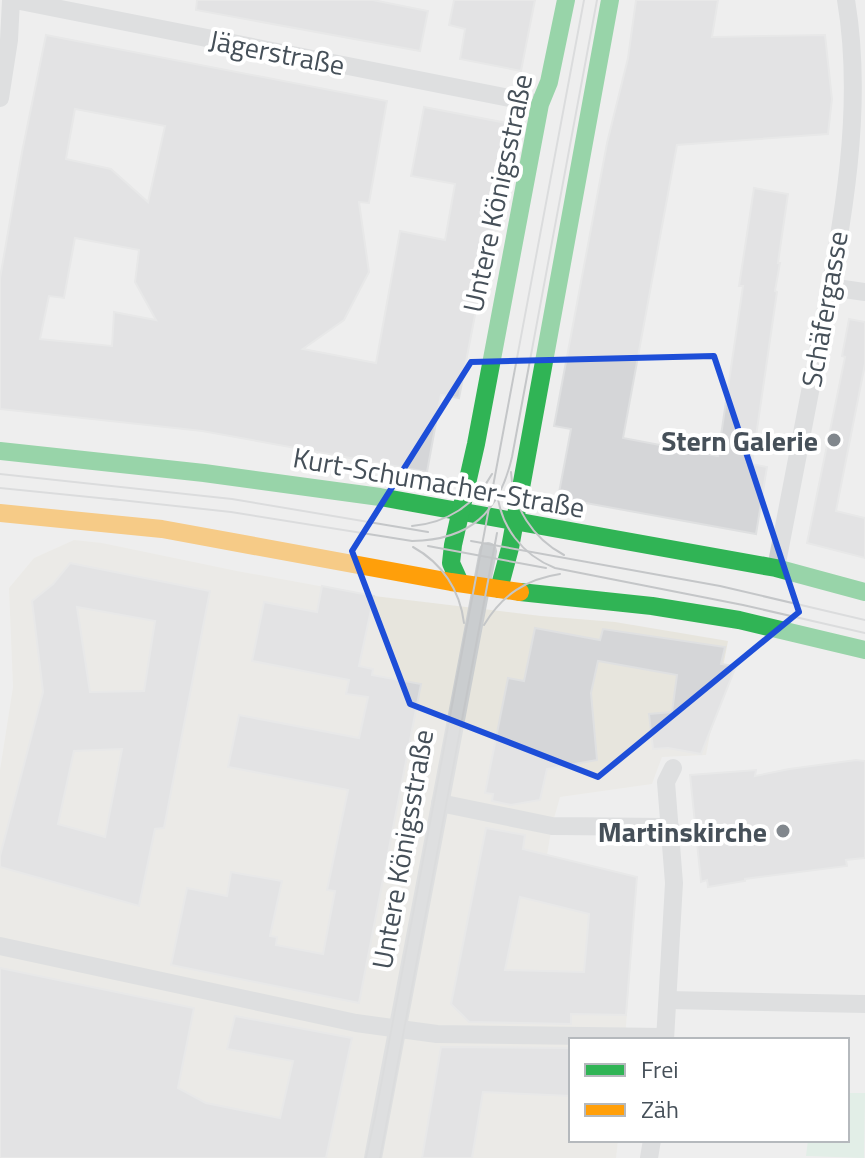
<svg xmlns="http://www.w3.org/2000/svg" width="865" height="1158" font-family="'Titillium Web',sans-serif">
<style>
.commercial{fill:#e7e5dd}
.green{fill:#d2eddd}
.building{fill:#d5d6d8;stroke:#dfe0e1;stroke-width:2;fill-rule:evenodd}
.lines{fill:none;stroke-linecap:round;stroke-linejoin:round}
.street{stroke:#cacdcf;stroke-width:18}
.fast{stroke:#30b455;stroke-width:18}
.slow{stroke:#ff9f0a;stroke-width:18}
.tram{stroke:#c4c6c8;stroke-width:2}
.marked{fill:none;stroke:#1d4ed8;stroke-width:6;stroke-linejoin:round}
.poi-dot{fill:#81878d;stroke:#fff;stroke-width:3}
.labels{text-anchor:middle;dominant-baseline:central;stroke-width:8;stroke-linejoin:round;paint-order:stroke}
.street-label{font-size:28px;fill:#465059;stroke:#fff}
.poi-label{font-size:28px;font-weight:bold;fill:#465059;stroke:#fff;text-anchor:end}
</style>
<rect width="100%" height="100%" fill="#eee"/>
<path class="commercial" d="M74,540L102,543L237,571L374,596L541,616L615,622L728,641L706,755L662,757L652,784L560,797L552,826L547,855L637,877L625,1040H571V1140H618L616,1158H0V770L13,687L9,588L34,558Z"/>
<path class="green" d="M847,1093H865L864,1158L806,1156L808,1140H847Z"/>
<g class="building">
<path d="M197,0H373L428,11L420,51L196,10Z"/>
<path d="M454,0H535L521,71L460,59L465,29L449,25Z"/>
<path d="M636,0H718L712,37L825,35L832,99L828,134L677,145L623,438L718,456L743,286H739L754,188L788,194L778,263H780L775,291L777,292L752,464L767,467L756,534L558,498L571,429L554,426L607,143L628,58Z"/>
<path d="M46,35L387,101L369,203L359,202L369,272L344,320L303,349L376,363L400,231L445,240L455,184L411,176L424,107L512,124L459,398L441,395L427,472L202,431L0,409V278L22,152ZM75,109L165,126L148,202L111,169L66,159ZM75,238L139,250L135,282L156,320L114,312L112,346L40,339L49,296L64,298Z"/>
<path d="M849,319L865,322V364L836,511L865,518V558L807,543L845,357L842,356Z"/>
<path d="M70,563L210,591L164,828L155,829L139,906L0,867V856L43,692L32,601L53,584ZM77,607L155,621L144,691L90,692ZM122,749L105,837L58,824L74,751Z"/>
<path d="M322,586L374,596L359,666L373,669L372,675L421,684L359,1003L171,965L187,888L227,896L231,872L282,881L270,936L277,937L276,945L323,954L335,891L327,890L348,790L228,767L239,715L359,738L368,697L346,694L349,680L252,661L264,602L317,612Z"/>
<path d="M535,628L600,640L603,629L725,647L721,664L736,666L701,754L668,748L653,749L649,714L672,712L677,675L598,661L591,693L597,760L547,769L540,800L511,805L492,801L493,794L485,793L508,678L524,681Z"/>
<path d="M856,760L865,761V858L846,860L847,866L745,879V881L708,887L707,880L701,882L690,775L756,770L755,776L789,769Z"/>
<path d="M486,828L525,835L523,849L637,877L626,1015L571,1014V1024L469,1022L451,1004ZM520,897L589,914L584,972L505,970Z"/>
<path d="M0,968L194,1008L178,1088L206,1103L280,1118L293,1061L227,1049L235,1016L352,1038L326,1158H0Z"/>
<path d="M441,1047L571,1048V1096L483,1092L472,1158H422Z"/>
</g>
<g class="lines">
<g class="street">
<path d="M15,0L540,104"/>
<path d="M0,98L9,40L11,0"/>
<path d="M830,287L865,292"/>
<path d="M776,568C790,492 805,416 820,340C841,230 865,112 846,0"/>
<path d="M440,803L552,826L670,827"/>
<path d="M0,946L356,1023L437,1034L665,1037"/>
<path d="M668,1000L865,1004"/>
<path d="M665,1040L674,883L666,782L673,768"/>
<path d="M373,1158L488,551"/>
<path d="M649,1158L652,1140"/>
</g>
<g class="fast">
<path d="M0,451L204,473L380,497L776,568L865,592"/>
<path d="M460,583L451,563L453,545L476,444L540,104L549,82L566,0"/>
<path d="M499,589L510,548L610,0"/>
<path d="M520,592L652,606L739,620L865,650"/>
</g>
<path class="slow" d="M0,513L162,529L451,582L520,592"/>
<g class="tram">
<path d="M511,472C513,507 532,538 564,555"/>
<path d="M0,474L232,499L428,532"/>
<path d="M0,488L119,500"/>
<path d="M497,491C500,526 522,555 555,568L743,605L865,633"/>
<path d="M111,499L231,512L412,541C470,540 499,513 512,457L597,0"/>
<path d="M412,526C447,523 475,505 492,474"/>
<path d="M471,541L720,586L865,620"/>
<path d="M428,546L546,568"/>
<path d="M413,547C442,563 460,590 464,623"/>
<path d="M484,625C502,595 526,579 560,574"/>
<path d="M366,1158L375,1117L584,0"/>
<path d="M380,1158L497,533"/>
</g>
</g>
<path d="M0 0H865V1158H0ZM714,356L799,612L598,777L410,704L352,551L471,362Z" fill="#eee" fill-opacity=".55" fill-rule="evenodd"/>
<path class="marked" d="M714,356L799,612L598,777L410,704L352,551L471,362Z"/>
<g class="poi-dot">
<circle cx="834" cy="440" r="8"/>
<circle cx="783" cy="831" r="8"/>
</g>
<g class="labels">
<g class="street-label">
<text transform="translate(277 52) rotate(11)">Jägerstraße</text>
<text transform="translate(497 193) rotate(-78)">Untere Königsstraße</text>
<text transform="translate(824 309) rotate(-80)">Schäfergasse</text>
<text transform="translate(439 482) rotate(10)">Kurt-Schumacher-Straße</text>
<text transform="translate(402 849) rotate(-80)">Untere Königsstraße</text>
</g>
<g class="poi-label">
<text x="818" y="440">Stern Galerie</text>
<text x="767" y="831">Martinskirche</text>
</g>
</g>
<rect x="569" y="1038" width="280" height="104" fill="#ffffff" stroke="#b5b9bd" stroke-width="2"/>
<rect x="585" y="1064" width="40" height="12" fill="#30b455" stroke="#b5b9bd" stroke-width="2"/>
<text x="641" y="1078" font-size="24" fill="#465059">Frei</text>
<rect x="585" y="1104" width="40" height="12" fill="#ff9f0a" stroke="#b5b9bd" stroke-width="2"/>
<text x="641" y="1118" font-size="24" fill="#465059">Zäh</text>
</svg>
